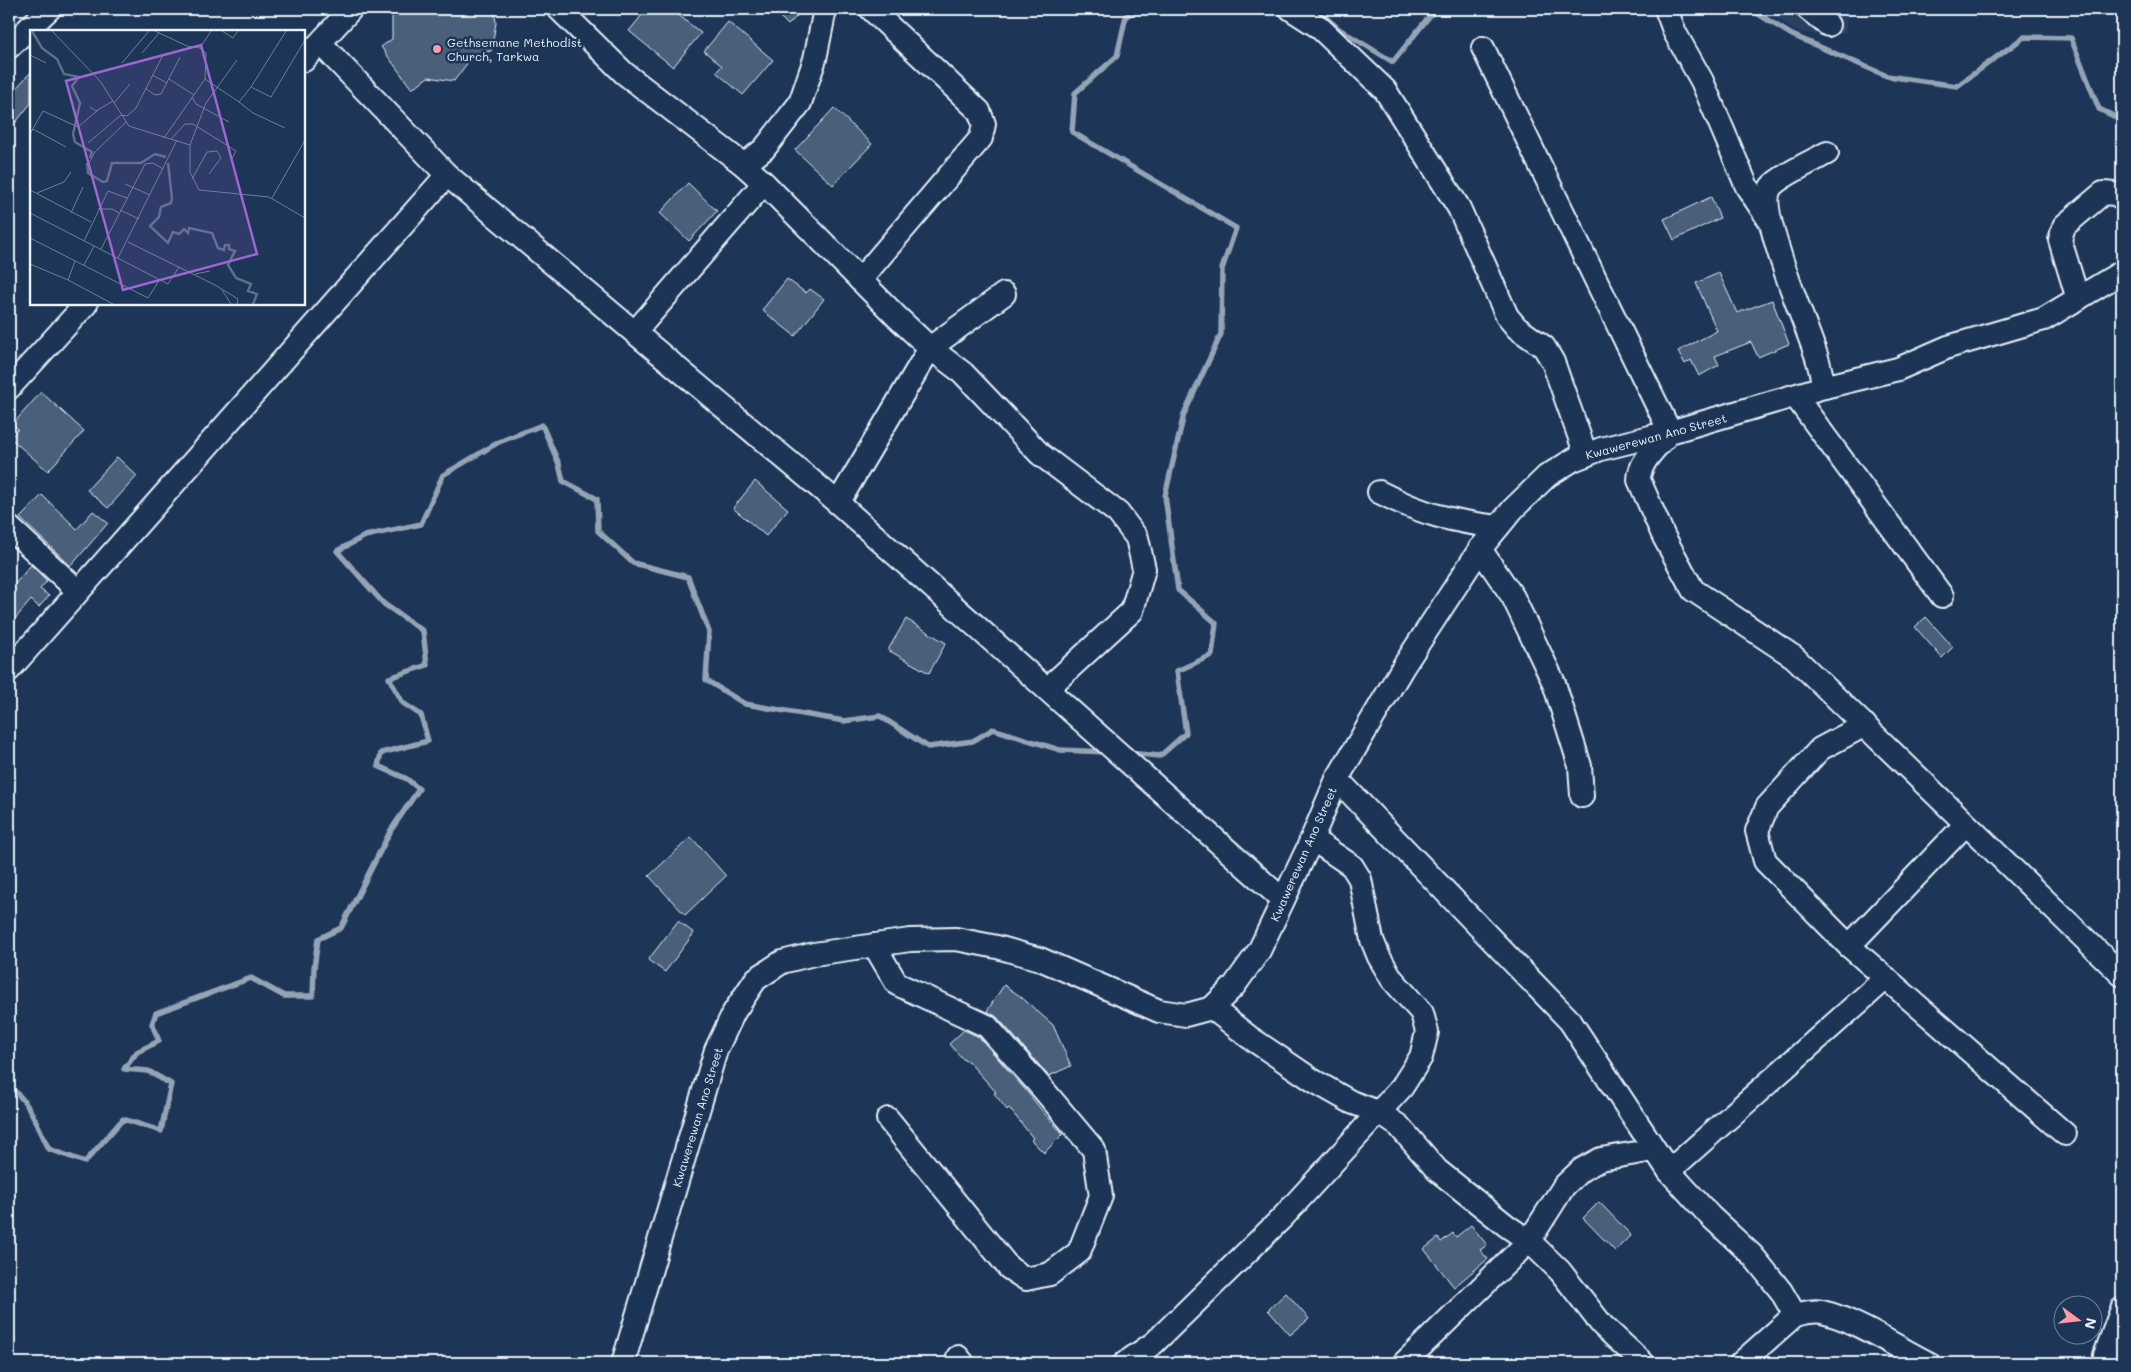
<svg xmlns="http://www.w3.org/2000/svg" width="2131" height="1372" font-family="Mali,sans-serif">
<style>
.built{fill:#2a4162}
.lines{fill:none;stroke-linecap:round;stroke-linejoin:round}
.stream{stroke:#95a4b5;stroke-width:5.5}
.building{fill:#495e7a;stroke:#e8f1f8}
.minor-casing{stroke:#e8f1f8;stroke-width:26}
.minor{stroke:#1d3557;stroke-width:22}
.poi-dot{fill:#ff9aa2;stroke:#1d3557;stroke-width:2}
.labels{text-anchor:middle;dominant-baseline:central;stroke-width:5;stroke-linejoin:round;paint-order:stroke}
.poi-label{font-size:12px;fill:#e8f1f8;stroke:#1d3557;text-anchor:start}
.street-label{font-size:12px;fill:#e8f1f8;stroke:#1d3557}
.inset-river{fill:none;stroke:#5d7089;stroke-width:2.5}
.inset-road{fill:none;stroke:#6e8097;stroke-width:1}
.view{fill:#9c67d0;fill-opacity:0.15;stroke:#9c67d0;stroke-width:2.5}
.inset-edge{fill:none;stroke:#e8f1f8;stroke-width:2.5}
</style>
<rect width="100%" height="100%" fill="#1d3557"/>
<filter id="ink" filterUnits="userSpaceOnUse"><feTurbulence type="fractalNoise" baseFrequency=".02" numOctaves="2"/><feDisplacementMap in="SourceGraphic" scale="10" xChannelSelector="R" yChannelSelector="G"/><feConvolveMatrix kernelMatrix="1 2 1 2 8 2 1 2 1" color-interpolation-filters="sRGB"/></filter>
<g filter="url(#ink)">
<path class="built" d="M1765,9H1844L1848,12L1845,33L1826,36L1795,31Z"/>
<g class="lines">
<g class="stream">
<path d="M1316,9L1339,29L1393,62L1435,9"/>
<path d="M1750,9L1792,35L1887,76L1957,86L2024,37L2071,38L2099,109L2122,120"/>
<path d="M1128,753L1160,756L1186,733L1177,671L1212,655L1216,623L1178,590L1165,496L1184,414L1221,334L1222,269L1236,228L1072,132L1075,93L1117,56L1126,16L1138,9"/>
<path d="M9,1087C29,1099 39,1129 49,1149L85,1162L123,1119L161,1131L171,1084L148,1071L124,1069L137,1052L159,1041L152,1024L156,1013L251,978L284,996H313L314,968L318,939L341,928L391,830L419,789L407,779L378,766L381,753L428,741L421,715L403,703L389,678L427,665L423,631L384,604L337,551L365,536L421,524L443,475L499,442L542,425L559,464L563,481L597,499L598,531L633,563L688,577L709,632L706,680L745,704L844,721L880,716L928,747L973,741L993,729L1060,750L1107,752"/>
</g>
</g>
<g class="building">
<path d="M398,9H494L496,23L491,51L474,54L454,81L428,77L412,89L381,47L392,39V14Z"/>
<path d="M647,9H671L701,33L673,67L629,31Z"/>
<path d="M772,9H804L788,25Z"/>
<path d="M728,22L773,60L743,95L716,72L722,66L704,51Z"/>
<path d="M31,72V103L9,131V96Z"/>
<path d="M834,108L872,144L833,185L795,150Z"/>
<path d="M688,183L717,211L689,241L660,213Z"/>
<path d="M1711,197L1720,218L1674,240L1664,219Z"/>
<path d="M1719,273L1737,313L1772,300L1789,344L1758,357L1751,342L1715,356L1719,365L1699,376L1691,360L1685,364L1678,351L1717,331L1696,283Z"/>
<path d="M787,279L806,293L810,289L824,299L795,336L762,310Z"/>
<path d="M41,392L84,431L48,471L10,438L18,429L13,424Z"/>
<path d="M117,457L137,476L108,508L87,490Z"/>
<path d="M755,481L788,509L766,536L733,508Z"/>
<path d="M42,495L77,529L93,511L108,523L71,566L20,518Z"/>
<path d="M31,565L47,581L40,589L49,596L39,607L31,600L9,626V591Z"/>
<path d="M1926,617L1953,647L1942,658L1915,627Z"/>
<path d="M906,619L946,643L929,673L888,650Z"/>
<path d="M691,837L726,876L685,915L649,876Z"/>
<path d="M678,921L694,933L665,972L648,960Z"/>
<path d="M1004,985L1020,996L1053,1025L1071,1066L1049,1076L997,1017L987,1011Z"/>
<path d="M964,1030L979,1037L1028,1093L1044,1113L1063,1134L1044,1153L1031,1140L1033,1138L1009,1108L1007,1110L994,1093L996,1092L967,1060L965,1061L949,1044Z"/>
<path d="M1599,1202L1631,1235L1615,1251L1583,1218Z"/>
<path d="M1471,1225L1487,1245L1480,1250L1488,1259L1454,1287L1424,1249L1438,1238L1441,1242L1453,1233L1456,1237Z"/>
<path d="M1286,1293L1309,1319L1290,1335L1268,1310Z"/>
</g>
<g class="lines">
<defs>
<g id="minor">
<path d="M559,9L624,73L744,165L764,183L897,317L930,348L963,373L1040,454L1118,513L1137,538L1144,569L1132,611L1047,689"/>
<path d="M1291,9L1319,27L1385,90L1459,208L1507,316L1517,328L1544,347L1553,362L1586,455"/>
<path d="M1666,9L1675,33L1702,81L1747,187L1769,220"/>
<path d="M1808,9L1828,25"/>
<path d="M320,43L447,175L838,503L1283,900"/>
<path d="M9,47L49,9"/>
<path d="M1483,48L1670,432C1658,446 1639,461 1639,480L1664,537L1693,590L1794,657L2122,975"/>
<path d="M304,60L351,9"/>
<path d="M744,165L764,149L800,103L815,59L825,9"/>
<path d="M860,280L981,138L984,124L979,111L871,9"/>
<path d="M2078,299L2060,240L2064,226L2103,193L2115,194L2122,198"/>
<path d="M635,332L764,183"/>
<path d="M1824,387C1822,378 1820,367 1817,358C1808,328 1755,209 1771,187C1778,177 1815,160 1827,153"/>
<path d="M9,388L86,304"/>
<path d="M1796,397L1942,596"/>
<path d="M1379,492C1422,514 1450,521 1498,527"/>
<path d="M838,503L930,348L1004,294"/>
<path d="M9,527L78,591"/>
<path d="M1480,549L1513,597L1554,683L1580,766L1582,796"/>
<path d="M9,670L447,175"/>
<path d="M1865,725L1820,749L1767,807L1757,831L1765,861L1849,946L2065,1134"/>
<path d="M1337,779L1570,1021L1669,1171L1710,1216L1753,1256L1781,1291L1795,1315"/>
<path d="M874,945L897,984L987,1026L1042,1088L1094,1150L1101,1196L1079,1252L1050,1274L1026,1279L1009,1268L888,1119"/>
<path d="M1849,946L1965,825"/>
<path d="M1212,1008L1249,1037L1314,1081L1351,1102L1378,1112L1399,1126L1437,1170L1507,1226L1529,1241L1560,1271L1602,1325L1643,1363"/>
<path d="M1669,1171L1886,978"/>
<path d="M958,1357L963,1363"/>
<path d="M623,1363L716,1050L734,1012L756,979L782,962L814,954L910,940L956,939L997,947L1040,959L1159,1011L1186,1015L1212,1008L1234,986L1259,951L1307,850L1337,779L1403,667L1480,549L1513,509L1547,476L1573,460L1601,449L1670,432L1824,387L1898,369L1948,347L2044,319L2122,272"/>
<path d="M1125,1363L1154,1343L1282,1218L1402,1087L1421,1057L1427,1032L1422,1013L1392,979L1379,957L1372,940L1360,879L1352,866L1312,839"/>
<path d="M1404,1363L1529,1241L1564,1186L1581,1170L1601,1159L1654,1150"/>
<path d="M1741,1363L1795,1315C1804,1313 1813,1310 1822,1312C1854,1319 1898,1348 1928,1363"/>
<path d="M2113,1363L2105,1355L2122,1309"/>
</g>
</defs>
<use href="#minor" class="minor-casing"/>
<use href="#minor" class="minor"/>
</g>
</g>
<circle class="poi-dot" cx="437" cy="49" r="5"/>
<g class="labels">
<g class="poi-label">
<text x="447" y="42">Gethsemane Methodist<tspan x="447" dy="14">Church, Tarkwa</tspan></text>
</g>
<g class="street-label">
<text transform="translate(1656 436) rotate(-15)">Kwawerewan Ano Street</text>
<text transform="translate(1303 854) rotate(-66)">Kwawerewan Ano Street</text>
<text transform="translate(697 1117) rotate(-73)">Kwawerewan Ano Street</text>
</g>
</g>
<g transform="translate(30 30)">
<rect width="275" height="275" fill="#1d3557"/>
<path class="inset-river" d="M2,1L12,18L27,29L34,44L49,47L42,56L50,73L43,104L45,112L62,122L60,128M57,133L58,143L73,152L77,151L82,133H111L125,124L136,127M138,133L142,168L141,173L131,177L129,187L120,196L138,213L143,202L149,204L154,199L158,203L159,198L182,203L188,218L194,220L195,215H199V219L205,221L198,235L206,248L221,254L218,261L227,264L223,274"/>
<path class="inset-road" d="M22,1L70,51L99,96L160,115V142L169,160L239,167L275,188M125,1L157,16L170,18L181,1M192,1L203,8L208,1M170,18L176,23L175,49L209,72L221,57L241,67L275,10M112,23L129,3M0,25L16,33M92,33L119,1M122,45L137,53M139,49L164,65M221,57L256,1M115,58L125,65L131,64L150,27M162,67L166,74L199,92M209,72L223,83L255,98M84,73L100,54M60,77L66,81L83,71M3,99L36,117M0,104L13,81L48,97L68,80M134,108L175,49M141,109L155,94H163L206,121L201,130M58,113L91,85L97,86L106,78L133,25M160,115L176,73L207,30M59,133L65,122L96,92M162,149L177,122L187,121L191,128L179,144M95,154L120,165M0,160L61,192M7,163L34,152L41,142M242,168L275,110M68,179H82L89,183M90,180L109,189M0,183L138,254L149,237M41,183L53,157M0,208L118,268L130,249M54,211L78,161L97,168M98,212L185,255L208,269L207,274M71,219L115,134L123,133L133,139M88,228L147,110M45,231L38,250L83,274M0,234L38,250M54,235L64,216M165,244L180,241M192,260L201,274"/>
<path class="view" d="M171,15L227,224L93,260L36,51Z"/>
<rect width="275" height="275" class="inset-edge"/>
</g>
<rect width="2131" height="1372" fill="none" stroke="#1d3557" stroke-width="30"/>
<rect x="15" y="15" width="2101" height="1342" fill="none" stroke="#e8f1f8" stroke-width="2" filter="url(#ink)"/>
<g transform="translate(2078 1320) rotate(105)"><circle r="24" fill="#1d3557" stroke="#6e8097"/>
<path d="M0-4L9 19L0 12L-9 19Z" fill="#ff9aa2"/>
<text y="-8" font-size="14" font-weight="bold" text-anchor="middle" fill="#e8f1f8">N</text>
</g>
</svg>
